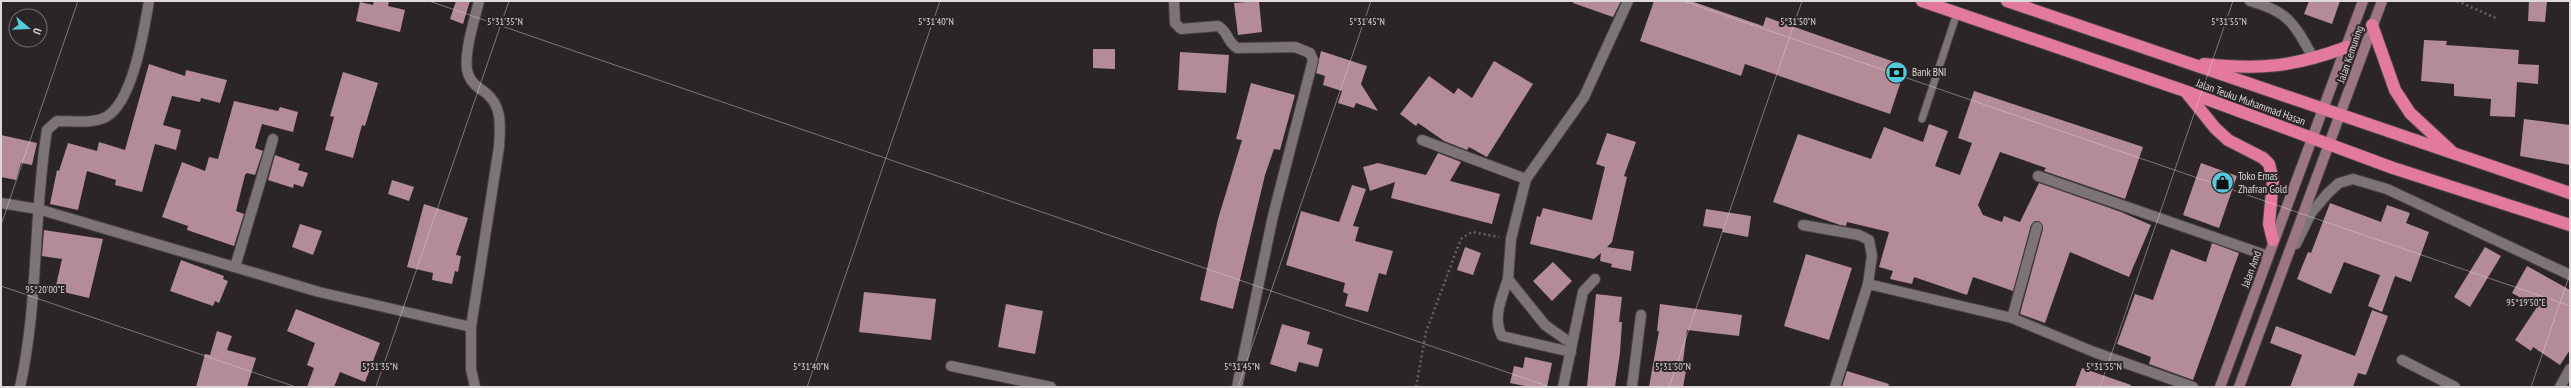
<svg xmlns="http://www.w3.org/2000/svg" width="2571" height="388" font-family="'PT Sans Narrow',sans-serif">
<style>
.building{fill:#b38c97}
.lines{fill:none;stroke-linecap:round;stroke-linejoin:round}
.lane-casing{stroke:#494345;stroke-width:9}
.street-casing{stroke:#494345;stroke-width:12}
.secondary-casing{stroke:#494345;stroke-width:12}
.highway-casing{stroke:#494345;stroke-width:14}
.path{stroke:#696264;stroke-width:2.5;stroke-dasharray:2 3;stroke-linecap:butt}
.lane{stroke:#7d7476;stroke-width:7}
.street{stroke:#7d7476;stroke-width:10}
.secondary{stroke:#9c7682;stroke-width:10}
.highway{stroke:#e3799d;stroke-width:12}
.ticks{fill:none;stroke:#dfd9db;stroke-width:1;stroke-opacity:0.45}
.labels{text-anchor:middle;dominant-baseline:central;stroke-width:4;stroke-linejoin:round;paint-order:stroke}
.street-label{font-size:11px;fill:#dfd9db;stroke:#2c2527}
.poi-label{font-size:11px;fill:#dfd9db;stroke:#2c2527;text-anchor:start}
.ticks-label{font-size:10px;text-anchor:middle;fill:#dfd9db;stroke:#2c2527;stroke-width:4;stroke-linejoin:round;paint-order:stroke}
</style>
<rect width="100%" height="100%" fill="#2c2527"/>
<g class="building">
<path d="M374,1H389L388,6L405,10L400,32L356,21L360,2L373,5Z"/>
<path d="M456,1H470L463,24L450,19Z"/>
<path d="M1259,1L1262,32L1238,35L1234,3Z"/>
<path d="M1574,1H1621L1613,17L1573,3Z"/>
<path d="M1654,1H1691L1763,26L1766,17L1906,66L1890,114L1745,64L1741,76L1640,41Z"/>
<path d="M2309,1H2340L2332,24L2304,14Z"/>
<path d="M2529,1H2547L2545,22L2528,21Z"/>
<path d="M2424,40L2447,41L2446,45L2519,50L2518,64L2539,65L2538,84L2517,82L2515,117L2490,116L2491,99L2454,96V84L2421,81Z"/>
<path d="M1093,49H1115V69L1093,68Z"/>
<path d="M1321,51L1367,66L1361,84L1378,111L1356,103L1354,108L1338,103L1342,91L1323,85L1325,76L1316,73Z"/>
<path d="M1180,52L1229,55L1226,93L1178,90Z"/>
<path d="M1494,61L1533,84L1487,157L1469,147L1467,150L1444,141L1418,123L1416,126L1400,114L1429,76L1454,94L1458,88L1472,98Z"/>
<path d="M149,64L185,76L186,70L227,80L220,103L201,98L200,102L172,96L163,125L181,130L176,150L155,144L142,192L115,185L116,180L87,171L78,210L50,204L57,170L59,171L68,143L97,151L99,142L125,150Z"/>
<path d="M343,72L378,83L365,126L362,125L353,158L325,150L334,117L330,116Z"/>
<path d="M1251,83L1295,95L1280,150L1274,149L1265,175L1233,309L1200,300L1218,219L1242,140L1236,139Z"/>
<path d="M1974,91L2143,147L2125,199L2044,171L2046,168L2000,152L1978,205L1983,215L2002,222L2004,216L2020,222L2039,183L2121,212L2151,225L2129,277L2070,252L2045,323L2020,314L2043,229L2039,221H2035L2031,225L2013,291L1973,277L1967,295L1914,277L1912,284L1890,279L1893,271L1879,267L1889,232L1847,222L1846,226L1840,225L1773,202L1798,134L1871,159L1884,127L1923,142L1929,124L1948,131L1935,166L1960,175L1972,143L1958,138Z"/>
<path d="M234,101L278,111L280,107L298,112L293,132L262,124L255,148L263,151L255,175L247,173L245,175L236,211L244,214L234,246L187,230L188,226L162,217L182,162L205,171L209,157L218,159Z"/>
<path d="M2524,119L2570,125V165L2520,156Z"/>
<path d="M1607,133L1636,142L1624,176L1627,177L1612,242L1607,247L1634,251L1631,271L1611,267L1612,264L1600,261L1601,253L1594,259L1530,244L1537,216L1540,217L1543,208L1592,220L1605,167L1596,164Z"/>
<path d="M1,135L37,143L32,165L21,163L16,180L1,177Z"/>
<path d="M1438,153L1461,162L1450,181L1500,194L1492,224L1391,198L1395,182L1370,191L1363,167L1378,163L1426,175Z"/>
<path d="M275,155L300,164L298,170L308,173L303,187L294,184L293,188L268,180Z"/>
<path d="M2201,163L2237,176L2219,228L2183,215Z"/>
<path d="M392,180L414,187L409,201L388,194Z"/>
<path d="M1352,185L1366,189L1353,226L1359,227L1355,241L1393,251L1386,275L1379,273L1368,312L1345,306L1348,294L1343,292L1345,283L1286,265L1301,211L1339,222Z"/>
<path d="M2330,203L2381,222L2387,205L2410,213L2406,223L2429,232L2411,282L2395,276L2382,312L2368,306L2380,275L2344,262L2331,294L2297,279L2308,252L2311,253Z"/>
<path d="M424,204L468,218L456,255L461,256L458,272L455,271L452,284L432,280L433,273L407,267Z"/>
<path d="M1706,209L1751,216L1748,237L1722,232L1723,229L1703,226Z"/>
<path d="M300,224L322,231L313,255L292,247Z"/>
<path d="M44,230L103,239L89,298L55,290L62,259L42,256Z"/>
<path d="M2212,243L2239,253L2193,380L2149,364L2151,357L2117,344L2135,294L2153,300L2171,249L2206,262Z"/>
<path d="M1465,247L1481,253L1473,275L1457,270Z"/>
<path d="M2485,247L2501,256L2470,307L2454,297Z"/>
<path d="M1806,254L1852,268L1829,340L1784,326Z"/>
<path d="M181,260L224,276L223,279L228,281L219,303L215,301L213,306L170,291Z"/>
<path d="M1553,262L1572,281L1552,301L1533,281Z"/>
<path d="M2527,266L2570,290V350L2560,365L2533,347L2531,351L2515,340L2537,307L2512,293Z"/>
<path d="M864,292L936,299L931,340L859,332Z"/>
<path d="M1596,294L1622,297L1619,322H1622L1620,353L1615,387H1587Z"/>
<path d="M1006,304L1043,311L1035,354L998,347Z"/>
<path d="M1660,304L1742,315L1739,336L1687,330L1682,370L1686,371L1683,387H1649L1659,331H1657Z"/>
<path d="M296,309L380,343L365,382L340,372L334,387H307L314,368L307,365L315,343L287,331Z"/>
<path d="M2372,310L2388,316L2366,375L2358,373L2353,387H2290L2302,355L2270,343L2276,326L2355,356Z"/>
<path d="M1282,324L1310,332L1307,344L1323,349L1318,367L1299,362L1296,372L1270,364Z"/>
<path d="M217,331L232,336L227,350L256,358L247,387H196L205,354L210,355Z"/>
<path d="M1525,357L1552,363L1547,387H1529L1510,383L1514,366L1523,368Z"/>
<path d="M2082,368L2131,385L2130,387H2075Z"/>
<path d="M1847,371L1889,384L1888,387H1842Z"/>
</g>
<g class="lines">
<defs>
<path id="lane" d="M1922,119L1957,13"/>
<g id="street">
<path d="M1174,1L1175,23L1181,29L1218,26C1228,31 1227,42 1237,48L1295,47L1310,53L1313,60L1273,216L1237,387"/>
<path d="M2250,1C2290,12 2294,24 2314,59"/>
<path d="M1422,140L1526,179"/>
<path d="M2038,176L2268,256"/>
<path d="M1,203L38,209L319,292L471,327"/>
<path d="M1803,225L1859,235L1869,240L1872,256L1868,284L2012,318L2094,352L2193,387"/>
<path d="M2296,244L2311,213L2328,193L2339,183L2353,179L2387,189L2570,275"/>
<path d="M235,267L273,139"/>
<path d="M1508,279C1502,297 1492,318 1502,336L1571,352"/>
<path d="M2012,318L2037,227"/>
<path d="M1572,344L1545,325L1508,279L1511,239L1526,179L1584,97L1628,1"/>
<path d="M2402,360L2455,387"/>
<path d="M951,366L1051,387"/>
<path d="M20,387C39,302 33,215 47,130L57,121C72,121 92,124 106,117C133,102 144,30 149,1"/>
<path d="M475,387L471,369V327L499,147C500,127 503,107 486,93C479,88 472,84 469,76C461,59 475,19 479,1"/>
<path d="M1563,387L1583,292L1595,279"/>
<path d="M1632,387L1641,315"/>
<path d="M1835,387L1868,284"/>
<path d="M2560,387L2570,369"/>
</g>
<g id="secondary">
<path d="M2220,387L2363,1"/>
<path d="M2239,387L2382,1"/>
</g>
<g id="highway">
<path d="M1922,1L2185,91L2393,168L2570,225"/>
<path d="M2007,1L2570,193"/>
<path d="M2372,25L2395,90L2410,113L2451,151"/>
<path d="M2204,64C2261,70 2293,67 2347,47"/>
<path d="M2186,92L2215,128L2228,140L2263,158L2269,164L2273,180L2269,224L2273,240"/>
</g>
</defs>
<use href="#lane" class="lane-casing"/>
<use href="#street" class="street-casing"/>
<use href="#secondary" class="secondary-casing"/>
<use href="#highway" class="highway-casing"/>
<g class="path">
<path d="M2457,1L2496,18"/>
<path d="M1416,387L1426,332L1459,244L1462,238L1472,232L1499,237"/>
</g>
<use href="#lane" class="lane"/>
<use href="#street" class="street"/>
<use href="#secondary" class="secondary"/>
<use href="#highway" class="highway"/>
</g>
<path class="ticks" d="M429,1L1550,387M1683,1L2570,306M1,225L78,1M1,286L296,387M376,387L509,1M807,387L940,1M1238,387L1371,1M1669,387L1802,1M2100,387L2233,1M2531,387L2570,274"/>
<defs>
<symbol id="bank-disc" viewBox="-11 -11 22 22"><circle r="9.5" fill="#54cadd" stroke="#2c2527"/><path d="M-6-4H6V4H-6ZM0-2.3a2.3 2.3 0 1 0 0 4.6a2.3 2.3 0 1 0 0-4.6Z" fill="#111"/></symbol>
<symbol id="shop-disc" viewBox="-11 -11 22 22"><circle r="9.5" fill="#54cadd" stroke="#2c2527"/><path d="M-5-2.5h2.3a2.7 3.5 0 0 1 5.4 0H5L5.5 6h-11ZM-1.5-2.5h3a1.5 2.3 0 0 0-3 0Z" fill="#111"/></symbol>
</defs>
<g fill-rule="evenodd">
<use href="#bank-disc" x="1884" y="60" width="25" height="25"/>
<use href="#shop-disc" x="2210" y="170" width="25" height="25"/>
</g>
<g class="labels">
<g class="street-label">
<text transform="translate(2350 54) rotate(-71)">Jalan Kemuning</text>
<text transform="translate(2251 102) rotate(20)">Jalan Teuku Muhammad Hasan</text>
<text transform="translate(2251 269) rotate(-70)">Jalan Amd</text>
</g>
<g class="poi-label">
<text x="1912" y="72">Bank BNI</text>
<text x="2238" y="176">Toko Emas<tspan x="2238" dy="13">Zhafran Gold</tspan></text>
</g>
</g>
<g class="ticks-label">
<text x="505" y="25">5°31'35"N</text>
<text x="936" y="25">5°31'40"N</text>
<text x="1367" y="25">5°31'45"N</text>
<text x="1798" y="25">5°31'50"N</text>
<text x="2229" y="25">5°31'55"N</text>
<text x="45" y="293">95°20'00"E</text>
<text x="2526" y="306">95°19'50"E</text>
<text x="380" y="370">5°31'35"N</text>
<text x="811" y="370">5°31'40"N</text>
<text x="1242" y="370">5°31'45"N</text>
<text x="1673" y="370">5°31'50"N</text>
<text x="2104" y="370">5°31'55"N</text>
</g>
<rect width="2571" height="388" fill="none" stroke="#dfd9db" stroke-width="4"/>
<g transform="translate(28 28) rotate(109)"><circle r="19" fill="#2c2527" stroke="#746d6f"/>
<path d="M0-3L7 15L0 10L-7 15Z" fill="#54cadd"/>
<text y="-6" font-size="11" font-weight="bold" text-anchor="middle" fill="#dfd9db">U</text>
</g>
</svg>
